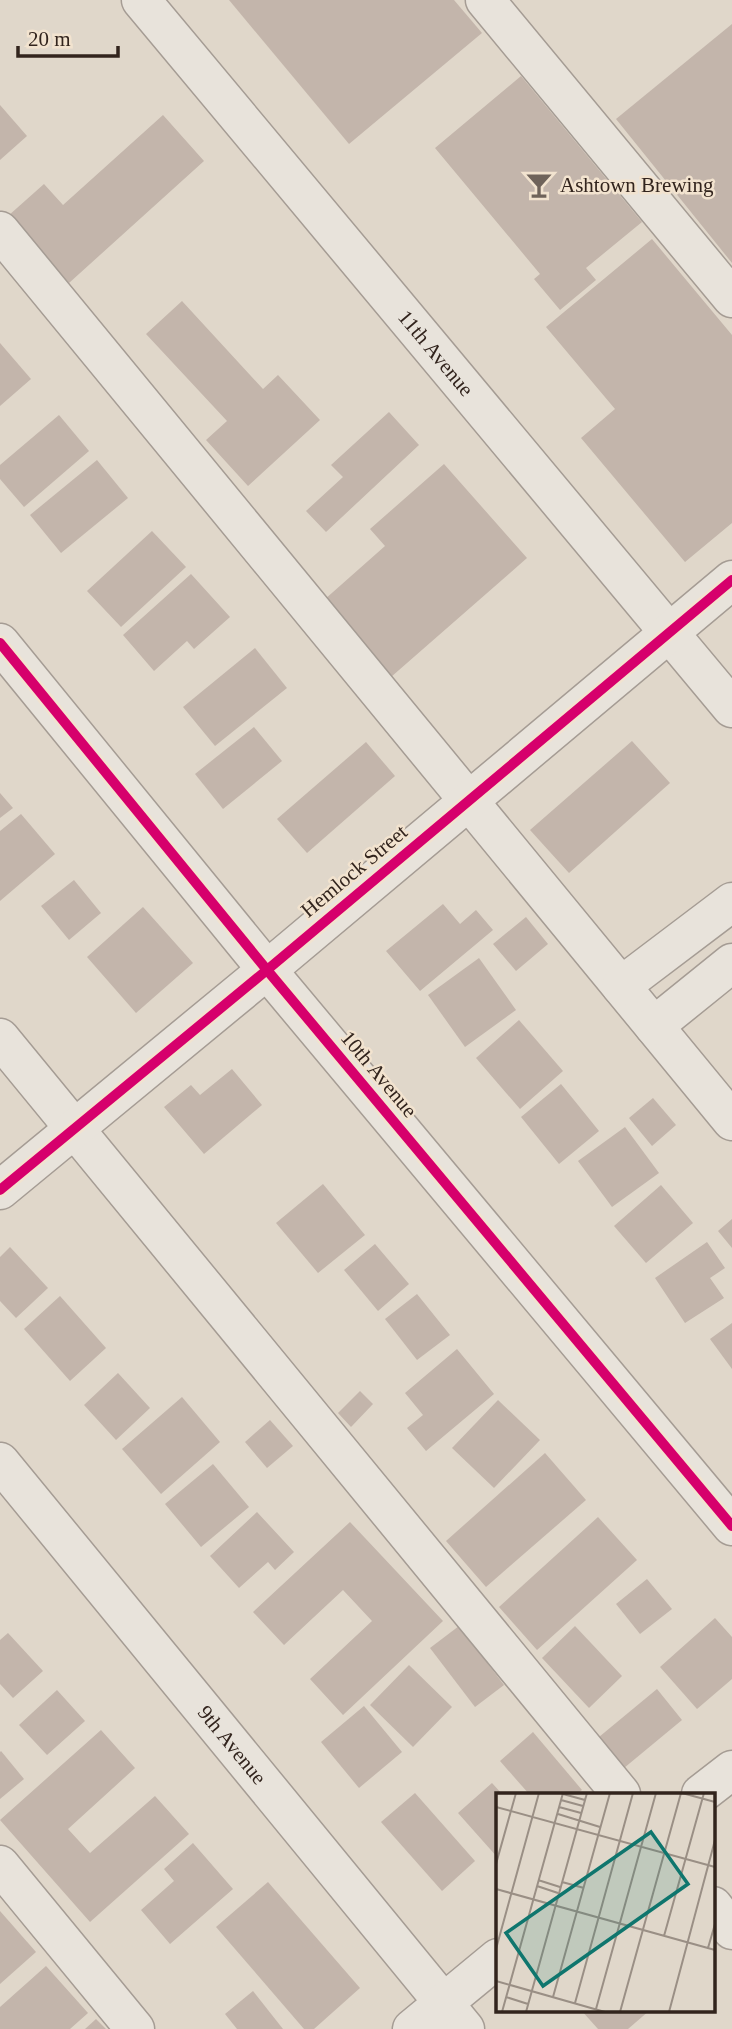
<svg xmlns="http://www.w3.org/2000/svg" width="732" height="2029" font-family="'Times New Roman',serif">
<style>
.building{fill:#c3b5ab}
.lines{fill:none;stroke-linecap:round;stroke-linejoin:round}
.minor-casing{stroke:#a59c94;stroke-width:41}
.minor{stroke:#e8e3db;stroke-width:38}
.cycleway-casing{stroke:#f2e3cf;stroke-width:15}
.cycleway{stroke:#d6006c;stroke-width:10}
.labels{text-anchor:middle;dominant-baseline:central;stroke-width:5;stroke-linejoin:round;paint-order:stroke}
.poi-label{font-size:21px;fill:#32241d;stroke:#f2e3cf;text-anchor:start}
.street-label{font-size:21px;fill:#32241d;stroke:#f2e3cf}
.inset-road{fill:none;stroke:#9a8f85;stroke-width:2}
.view{fill:#0f766e;fill-opacity:0.15;stroke:#0f766e;stroke-width:3.5}
.inset-edge{fill:none;stroke:#32241d;stroke-width:3.5}
</style>
<rect width="100%" height="100%" fill="#e0d7ca"/>
<g class="building">
<path d="M229,0H454L482,33L349,144Z"/>
<path d="M732,24V263L616,119Z"/>
<path d="M521,76L642,222L586,268L596,280L560,310L534,279L540,274L435,148Z"/>
<path d="M0,105L27,136L0,160Z"/>
<path d="M163,115L204,161L69,283L8,216L44,184L63,205Z"/>
<path d="M652,239L732,335V523L685,562L581,438L615,409L546,327Z"/>
<path d="M182,301L263,389L278,375L320,420L248,486L206,440L227,421L146,334Z"/>
<path d="M0,343L31,379L0,406Z"/>
<path d="M389,412L419,445L326,532L306,511L343,477L331,465Z"/>
<path d="M59,415L89,451L24,507L0,479V465Z"/>
<path d="M97,460L128,498L61,553L30,515Z"/>
<path d="M444,464L527,558L391,677L324,600L385,546L370,529Z"/>
<path d="M152,531L186,567L121,627L87,591Z"/>
<path d="M191,574L230,617L194,649L187,641L154,671L123,635Z"/>
<path d="M255,648L287,688L215,746L183,707Z"/>
<path d="M254,727L282,761L223,809L195,774Z"/>
<path d="M632,741L670,783L569,873L530,830Z"/>
<path d="M366,742L395,776L307,853L277,819Z"/>
<path d="M0,793L13,808L0,818Z"/>
<path d="M21,814L55,854L0,901V831Z"/>
<path d="M74,880L101,913L69,940L41,906Z"/>
<path d="M443,904L460,924L476,910L493,930L420,991L386,951Z"/>
<path d="M143,907L193,963L136,1013L87,957Z"/>
<path d="M526,917L548,944L516,971L493,944Z"/>
<path d="M479,958L516,1010L465,1047L428,995Z"/>
<path d="M519,1020L563,1071L520,1109L476,1058Z"/>
<path d="M232,1069L262,1105L204,1154L164,1107L191,1085L200,1095Z"/>
<path d="M561,1084L599,1131L559,1164L521,1117Z"/>
<path d="M653,1098L676,1125L652,1146L629,1118Z"/>
<path d="M625,1127L659,1173L612,1207L578,1161Z"/>
<path d="M323,1184L365,1235L318,1273L276,1223Z"/>
<path d="M661,1185L693,1223L646,1263L614,1226Z"/>
<path d="M732,1219V1248L718,1231Z"/>
<path d="M707,1242L725,1268L710,1278L724,1298L685,1323L655,1278Z"/>
<path d="M375,1244L409,1284L378,1311L344,1270Z"/>
<path d="M10,1247L48,1288L16,1318L0,1301V1257Z"/>
<path d="M417,1294L450,1335L417,1360L385,1319Z"/>
<path d="M60,1296L106,1348L70,1381L24,1329Z"/>
<path d="M732,1323V1369L710,1339Z"/>
<path d="M457,1349L494,1394L426,1451L407,1428L423,1415L405,1393Z"/>
<path d="M118,1373L150,1408L116,1440L84,1405Z"/>
<path d="M360,1391L373,1404L351,1427L338,1413Z"/>
<path d="M182,1397L220,1442L161,1494L122,1449Z"/>
<path d="M498,1400L540,1440L494,1488L452,1448Z"/>
<path d="M270,1420L293,1446L267,1468L245,1442Z"/>
<path d="M545,1453L586,1500L486,1587L446,1541Z"/>
<path d="M213,1464L249,1507L201,1547L165,1504Z"/>
<path d="M257,1512L294,1552L275,1570L268,1562L239,1588L210,1556Z"/>
<path d="M598,1517L637,1560L537,1650L499,1607Z"/>
<path d="M350,1522L443,1621L343,1715L310,1679L372,1621L343,1590L284,1645L253,1612Z"/>
<path d="M647,1579L672,1609L640,1634L616,1604Z"/>
<path d="M715,1618L732,1637V1679L697,1709L660,1667Z"/>
<path d="M459,1626L504,1685L475,1707L430,1648Z"/>
<path d="M575,1626L622,1676L589,1708L542,1658Z"/>
<path d="M8,1633L43,1671L13,1698L0,1684V1640Z"/>
<path d="M409,1665L452,1707L413,1747L370,1705Z"/>
<path d="M657,1689L682,1720L624,1768L599,1737Z"/>
<path d="M57,1690L85,1721L47,1755L19,1725Z"/>
<path d="M364,1706L402,1752L359,1788L321,1742Z"/>
<path d="M101,1730L135,1768L68,1829L90,1853L155,1796L189,1834L90,1922L0,1820Z"/>
<path d="M533,1732L582,1790L577,1794H529L500,1761Z"/>
<path d="M1,1751L24,1779L0,1799V1752Z"/>
<path d="M492,1783L502,1794H498V1858L458,1813Z"/>
<path d="M415,1793L475,1861L442,1891L381,1822Z"/>
<path d="M193,1843L233,1889L170,1944L141,1910L174,1881L164,1869Z"/>
<path d="M268,1882L360,1988L314,2029H304L216,1927Z"/>
<path d="M0,1911L36,1952L0,1984Z"/>
<path d="M46,1966L88,2013L70,2029H0V2007Z"/>
<path d="M253,1991L283,2029H237L225,2014Z"/>
<path d="M581,2010H650L628,2029H598Z"/>
<path d="M96,2019L106,2029H85Z"/>
</g>
<g class="lines">
<defs>
<g id="minor">
<path id="s1" d="M141,0L732,708"/>
<path d="M485,0L732,298"/>
<path d="M0,231L732,1121"/>
<path d="M0,643L267,970L732,1526"/>
<path d="M621,986L732,902"/>
<path d="M654,1026L732,963"/>
<path d="M0,1038L621,1794"/>
<path d="M0,1190L267,970L732,580"/>
<path id="s2" d="M0,1462L465,2029"/>
<path d="M701,1794L732,1770"/>
<path d="M0,1865L135,2029"/>
<path d="M713,1906L732,1930"/>
<path d="M412,2029L498,1958"/>
</g>
</defs>
<use href="#minor" class="minor-casing"/>
<use href="#minor" class="minor"/>
<defs>
<g id="cycleway">
<path d="M0,643L267,970L732,1526"/>
<path d="M0,1190L267,970L732,580"/>
</g>
</defs>
<use href="#cycleway" class="cycleway-casing"/>
<use href="#cycleway" class="cycleway"/>
</g>
<defs>
<symbol id="bar-bare" viewBox="-9 -9 18 18"><path d="M-6-5H6L.8 .8V4.5H3.5V6h-7V4.5H-.8V.8Z" fill="#6f635a" stroke="#f2e3cf" stroke-width="2.5" paint-order="stroke"/></symbol>
</defs>
<g fill-rule="evenodd">
<use href="#bar-bare" x="520" y="166" width="38" height="38"/>
</g>
<g class="labels">
<g class="poi-label">
<text x="560" y="185">Ashtown Brewing</text>
</g>
<g class="street-label">
<text stroke="none"><textPath href="#s1" startOffset="460">11th Avenue</textPath></text>
<text transform="translate(354 871) rotate(-40)">Hemlock Street</text>
<text transform="translate(379 1074) rotate(50)">10th Avenue</text>
<text stroke="none"><textPath href="#s2" startOffset="366">9th Avenue</textPath></text>
</g>
</g>
<g transform="translate(496 1793)">
<rect width="219" height="219" fill="#e0d7ca"/>
<path class="inset-road" d="M186,0L219,9M67,1L89,7M65,7L87,13M0,14L219,74M63,14L85,20M62,21L104,34M0,71L20,0M42,87L64,94M66,89L88,95M41,93L62,100M0,96L219,157M168,143L208,0M212,155L219,131M0,156L43,0M0,188L109,219M10,204L32,211M57,204L114,0M79,210L137,0M100,216L160,0M6,219L67,0M30,219L91,0M124,219L185,0M173,219L219,47"/>
<path class="view" d="M155,39L192,91L47,193L10,140Z"/>
<rect width="219" height="219" class="inset-edge"/>
</g>
<path d="M18 46v10h100v-10" fill="none" stroke="#32241d" stroke-width="3.5"/>
<text x="28" y="46" font-size="21" fill="#32241d" stroke="#f2e3cf" stroke-width="5" paint-order="stroke">20 m</text>
</svg>
